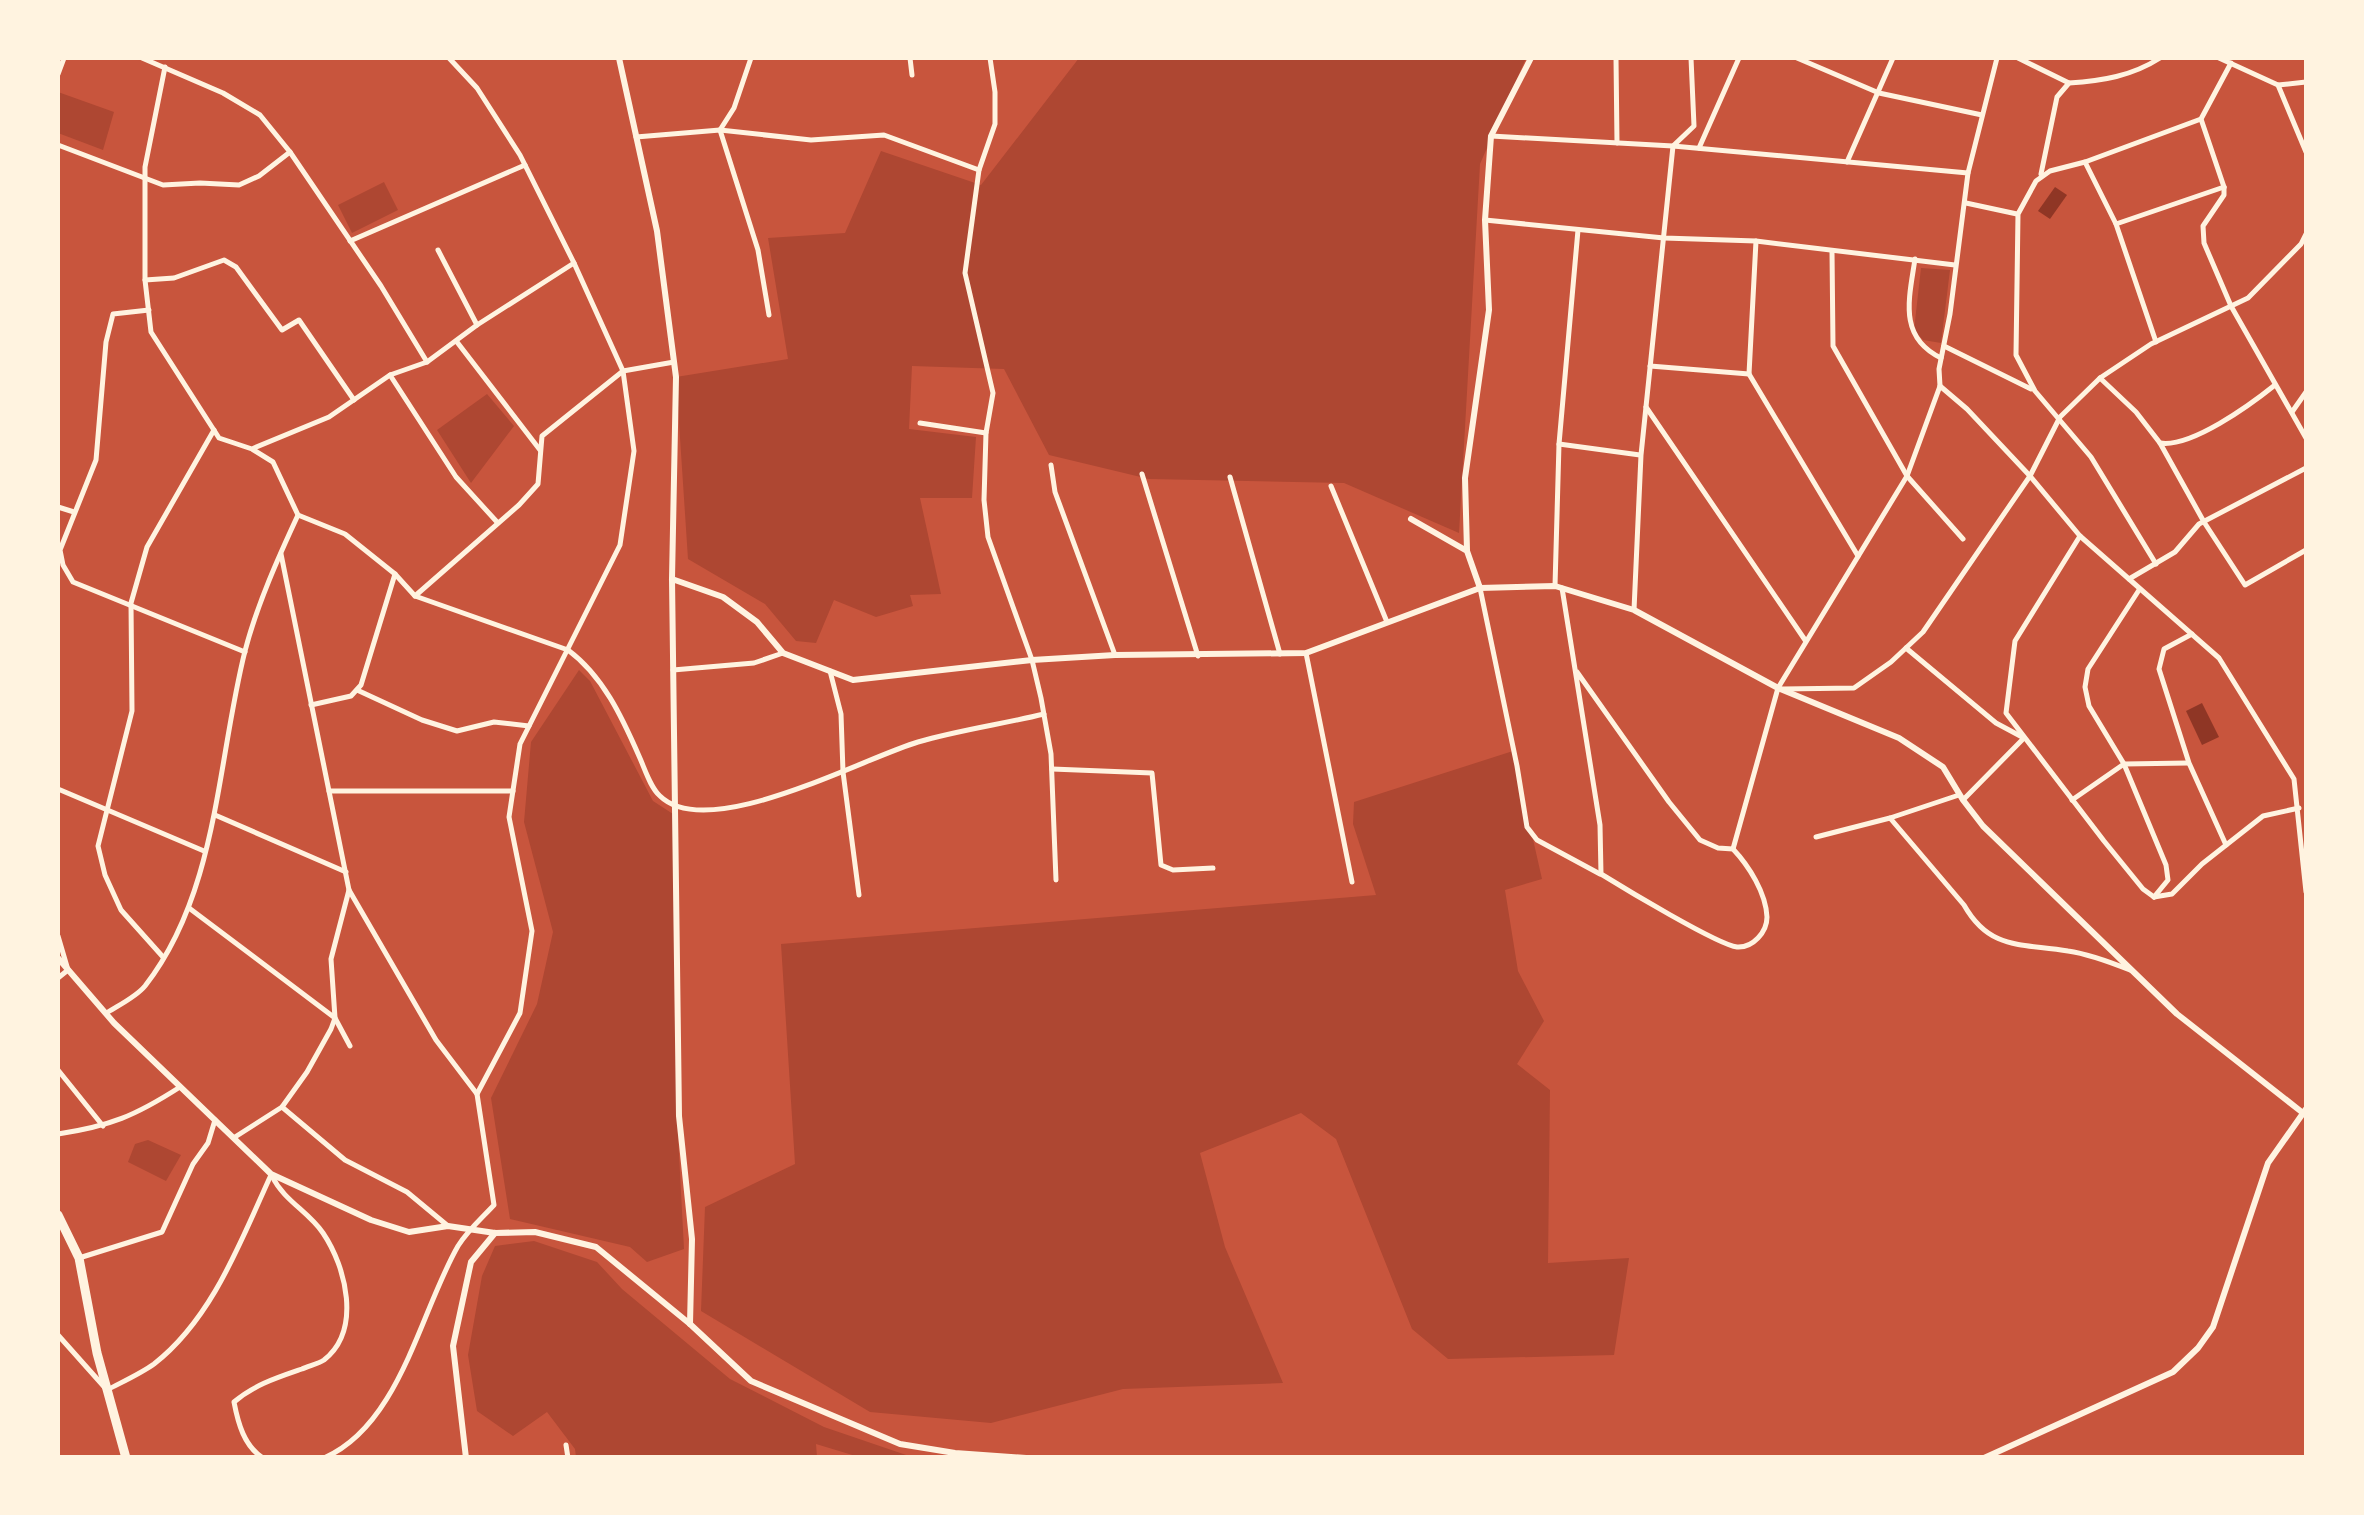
<svg xmlns="http://www.w3.org/2000/svg" width="2364" height="1515" font-family="Overpass,sans-serif">
<style>
.green{fill:#ae4732}
.water{fill:#8f3625}
.lines{fill:none;stroke-linecap:round;stroke-linejoin:round}
.minor{stroke:#fff3e0;stroke-width:5}
.tertiary{stroke:#fff3e0;stroke-width:6}
.primary{stroke:#fff3e0;stroke-width:9}
</style>
<rect width="100%" height="100%" fill="#c8553d"/>
<g class="green">
<path d="M1079,58H1526L1480,164L1459,533L1344,483L1149,479L1049,455L1004,369L912,366L909,429L976,437L972,498H920L941,594L910,595L913,606L876,617L834,600L816,643L796,641L765,604L688,559L676,377L788,359L768,238L845,233L881,151L981,185Z"/>
<path d="M58,92L114,112L103,150L58,133Z"/>
<path d="M384,182L398,210L352,233L338,205Z"/>
<path d="M1921,268L1950,270L1941,343L1923,340L1914,330Z"/>
<path d="M487,394L514,426L471,483L437,430Z"/>
<path d="M579,670L590,681L653,801L673,814L677,1116L684,1249L647,1262L630,1247L510,1219L491,1098L537,1004L553,932L524,822L531,742Z"/>
<path d="M1513,751L1542,879L1505,890L1518,971L1544,1021L1517,1064L1550,1090L1548,1263L1629,1258L1614,1355L1448,1359L1412,1329L1336,1139L1301,1113L1200,1153L1225,1247L1283,1383L1123,1389L991,1423L870,1412L701,1311L705,1207L795,1164L781,944L1376,895L1353,824L1354,802Z"/>
<path d="M148,1140L181,1155L166,1181L128,1162L135,1144Z"/>
<path d="M534,1241L597,1262L622,1289L730,1379L824,1427L912,1457H859L816,1444L817,1457H576L575,1449L547,1412L513,1436L477,1411L468,1355L482,1276L495,1246Z"/>
</g>
<g class="water">
<path d="M2055,187L2067,195L2050,219L2038,211Z"/>
<path d="M2202,703L2219,737L2202,745L2186,711Z"/>
</g>
<g class="lines">
<g class="minor">
<path d="M142,58L223,93L260,115L290,152L381,286L427,362"/>
<path d="M449,58L477,88L520,155L574,263L623,371L634,451L620,545L520,744L509,817L532,931L520,1013L477,1094"/>
<path d="M910,58L912,75"/>
<path d="M990,58L995,92V124L979,170L965,273L993,393L986,433L984,500L988,537L1032,660L1041,698L1051,754L1056,880"/>
<path d="M1616,58L1617,143"/>
<path d="M1797,58L1879,93L1982,115"/>
<path d="M2018,58L2069,83"/>
<path d="M2219,58L2278,85L2306,82"/>
<path d="M58,74L64,58"/>
<path d="M2278,85L2306,152"/>
<path d="M720,130L758,250L769,315"/>
<path d="M720,130L734,108L751,58"/>
<path d="M1491,136L1673,146L1968,173"/>
<path d="M636,137L720,130L811,140L884,135L979,170"/>
<path d="M58,145L163,185L200,183L239,185L259,176L290,152"/>
<path d="M1699,148L1739,58"/>
<path d="M1847,162L1893,58"/>
<path d="M2085,162L2116,224L2156,342"/>
<path d="M2041,174L2057,97L2069,83C2102,81 2132,76 2160,58"/>
<path d="M2224,187V195L2203,226L2204,243L2231,306L2306,438"/>
<path d="M2224,187L2201,119L2231,63"/>
<path d="M1966,203L2017,214"/>
<path d="M1485,220L1664,238L1756,241L1955,265"/>
<path d="M2116,224L2224,187"/>
<path d="M350,241L525,165"/>
<path d="M1756,241L1749,374L1858,556"/>
<path d="M438,250L477,325"/>
<path d="M1832,251L1833,346L1907,476L1963,539"/>
<path d="M1915,259C1909,299 1898,337 1941,358"/>
<path d="M145,280L174,278L224,260L236,267L282,330L299,320L354,400"/>
<path d="M149,310L113,314L106,342L96,460L60,550L63,565L73,582L245,652"/>
<path d="M457,342L540,450"/>
<path d="M1944,346L2031,389"/>
<path d="M1650,366L1749,374"/>
<path d="M390,375L456,477L497,522"/>
<path d="M2100,378L2136,412L2160,443L2204,522L2245,585L2306,550"/>
<path d="M1940,386L1967,409L2030,476L2080,536L2219,658L2294,779L2306,892"/>
<path d="M1646,407L1805,640"/>
<path d="M2292,412L2306,392"/>
<path d="M920,423L986,433"/>
<path d="M2160,443C2191,448 2250,405 2275,385"/>
<path d="M1559,444L1640,455"/>
<path d="M254,448L329,417L390,375L427,362L477,325L574,263"/>
<path d="M1051,465L1055,492L1115,655"/>
<path d="M1142,474L1198,656"/>
<path d="M1230,477L1280,654"/>
<path d="M1331,486L1387,622"/>
<path d="M58,507L74,512"/>
<path d="M298,515L345,534L395,574L415,596L568,650C603,676 622,717 639,756C645,769 650,787 660,796C708,843 861,759 918,742C959,730 1003,724 1044,714"/>
<path d="M2080,536L2015,641L2006,713L2104,841L2143,889L2154,897"/>
<path d="M281,554L349,890L436,1040L477,1094L494,1205C482,1218 468,1230 458,1246C420,1312 400,1425 324,1458"/>
<path d="M2156,564L2091,457L2035,391L2016,355L2018,214L2036,181L2050,171L2085,162L2201,119"/>
<path d="M2129,579L2175,552L2199,524L2306,468"/>
<path d="M1555,586L1559,444L1578,230"/>
<path d="M1480,588L1517,766L1527,827L1537,840L1600,874"/>
<path d="M1562,588L1600,825L1601,874C1622,887 1718,945 1737,947C1753,948 1767,932 1767,917C1766,893 1749,866 1733,849L1718,848L1700,840L1669,802L1577,672"/>
<path d="M2139,590L2088,669L2085,687L2089,706L2124,764L2166,865L2168,880L2154,897"/>
<path d="M415,596L519,505L538,484L542,436L623,371L674,362"/>
<path d="M1634,610L1641,455L1673,146L1694,126L1691,58"/>
<path d="M2192,634L2164,649L2159,669L2189,763L2226,845"/>
<path d="M1906,648L1996,723L2024,738L1963,800"/>
<path d="M1306,653L1352,882"/>
<path d="M673,670L754,663L783,653"/>
<path d="M830,671L841,714L843,772L859,895"/>
<path d="M1783,689L1854,688L1891,662L1923,632L2030,476L2060,417L2100,378L2151,344L2248,298L2301,244L2306,234"/>
<path d="M357,690L422,720L457,731L494,722L529,726"/>
<path d="M311,705L351,696L361,685L395,574"/>
<path d="M1052,769L1152,773L1161,865L1173,870L1213,868"/>
<path d="M58,789L204,851"/>
<path d="M329,791H513"/>
<path d="M2072,800L2124,764L2188,763"/>
<path d="M215,815L346,872"/>
<path d="M1890,818L1959,795"/>
<path d="M1816,837L1890,818L1964,905C1990,951 2022,943 2068,951C2089,954 2110,962 2130,970"/>
<path d="M1733,849L1778,688L1907,476L1940,386L1939,369L1950,314L1968,173L1997,58"/>
<path d="M2154,897L2172,894L2202,864L2263,816L2299,808"/>
<path d="M189,908L335,1018L350,1046"/>
<path d="M58,936L68,970L58,978"/>
<path d="M163,957L121,910L105,875L98,846L132,711L131,603L147,547L214,430"/>
<path d="M108,1012C119,1005 136,997 145,986C218,892 217,762 245,651C257,605 278,558 298,515L273,462L252,449L219,438L151,332L145,280V167L165,67"/>
<path d="M58,1070L103,1126"/>
<path d="M282,1107L345,1160L407,1192L448,1226"/>
<path d="M58,1134C110,1126 135,1116 180,1087"/>
<path d="M235,1137L282,1107L307,1072L331,1029L335,1018L331,959L349,890"/>
<path d="M79,1258L162,1232L193,1164L208,1143L215,1120"/>
<path d="M58,1335L107,1390C122,1382 140,1374 154,1364C213,1318 241,1240 271,1175"/>
<path d="M566,1445L568,1458"/>
<path d="M263,1458C244,1446 238,1423 234,1402C254,1385 276,1378 302,1369C308,1366 318,1364 324,1360C362,1330 346,1267 323,1233C308,1211 284,1201 272,1176"/>
</g>
<g class="tertiary">
<path d="M619,58L657,231L676,377L672,579L679,1116L692,1239L690,1324"/>
<path d="M1411,519L1467,551L1480,588L1555,586L1634,610L1778,688L1899,738L1943,767L1963,800L1983,826L2177,1014L2303,1113"/>
<path d="M1467,550L1465,478L1489,310L1485,220L1491,136L1531,58"/>
<path d="M672,579L723,597L757,622L783,653L853,680L1032,660L1115,655L1306,653L1480,588"/>
<path d="M58,958L114,1023L271,1174L371,1220L409,1232L448,1226L495,1233L535,1232L596,1247L690,1324L751,1381L900,1444L955,1453L1026,1458"/>
<path d="M466,1458L453,1346L471,1262L495,1233"/>
<path d="M1984,1458L2173,1372L2198,1348L2213,1327L2268,1163L2306,1109"/>
</g>
<path class="primary" d="M58,1215L79,1258L97,1353L126,1458"/>
</g>
<rect width="2364" height="1515" fill="none" stroke="#fff3e0" stroke-width="120"/>
</svg>
